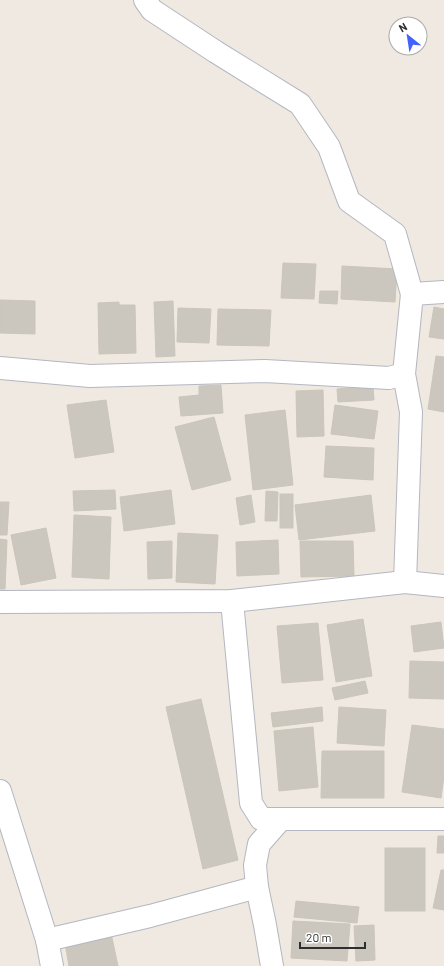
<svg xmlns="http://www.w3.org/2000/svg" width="444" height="966" font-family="Barlow,sans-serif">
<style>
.building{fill:#cbc7bf;stroke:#cbc5ba}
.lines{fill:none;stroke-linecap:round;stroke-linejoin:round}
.minor-casing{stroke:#b4b7c1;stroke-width:24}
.minor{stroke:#fff;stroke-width:22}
</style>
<rect width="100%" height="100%" fill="#efe9e1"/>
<g class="building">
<path d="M283,263L316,264L314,299L281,298Z"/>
<path d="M342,266L397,269L395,302L341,299Z"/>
<path d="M320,291H338L337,304L319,303Z"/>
<path d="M0,300L35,301V334L0,333Z"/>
<path d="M173,301L175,356L156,357L154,302Z"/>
<path d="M119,302V305H135L136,353L99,354L98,303Z"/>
<path d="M434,307L444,309V339L429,337Z"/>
<path d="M178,308L211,309L209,343L177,342Z"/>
<path d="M218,309L271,310L269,346L217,345Z"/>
<path d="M436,356L444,357V412L428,409Z"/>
<path d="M221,385L223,413L181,416L179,397L199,395V386Z"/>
<path d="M373,386L374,400L338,402L337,389Z"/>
<path d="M323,390L324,436L297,437L296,391Z"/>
<path d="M106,400L114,452L75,458L67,405Z"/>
<path d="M335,405L378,411L374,439L331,434Z"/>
<path d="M285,410L293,485L253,490L245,415Z"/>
<path d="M214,417L231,480L192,490L175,427Z"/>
<path d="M326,446L374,448L373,480L324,477Z"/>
<path d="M115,490L116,509L74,511L73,491Z"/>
<path d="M171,490L175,524L124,531L120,497Z"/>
<path d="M266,491L278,492L277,521H265Z"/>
<rect x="280" y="494" width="13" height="34"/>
<path d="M251,495L255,522L240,525L236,498Z"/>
<path d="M371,495L375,531L299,540L295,505Z"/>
<path d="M0,502H9L7,535H0Z"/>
<path d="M74,515L111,517L109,579L72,577Z"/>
<path d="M46,528L56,578L21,585L11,535Z"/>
<path d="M178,533L218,535L215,584L176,582Z"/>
<path d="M0,539L7,540L5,589H0Z"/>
<path d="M278,540L279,574L237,576L236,542Z"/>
<path d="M172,541V578L148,579L147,542Z"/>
<path d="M300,541H353L354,576L301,577Z"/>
<path d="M363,619L372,676L336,682L327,625Z"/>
<path d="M441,622L444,648L414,652L411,626Z"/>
<path d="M318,623L323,680L282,683L277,626Z"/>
<path d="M410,661L444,662V699L409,698Z"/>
<path d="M365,681L368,693L335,700L332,688Z"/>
<path d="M201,699L238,860L203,869L166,707Z"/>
<path d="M322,707L323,721L273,727L271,713Z"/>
<path d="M339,707L386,710L384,746L337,743Z"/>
<path d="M412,725L444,729V776L441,798L402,792Z"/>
<path d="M313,727L318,787L279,791L274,731Z"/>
<path d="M322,751H384V798H321Z"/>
<path d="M438,836H444V853H437Z"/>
<rect x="385" y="848" width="40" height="63"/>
<path d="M441,870H444V910L433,908Z"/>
<path d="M296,901L359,907L357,923L294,917Z"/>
<path d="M293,921L350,924L347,961L291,958Z"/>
<path d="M374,925L375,960L356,961L354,926Z"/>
<path d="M111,933L118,966H69L65,943Z"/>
</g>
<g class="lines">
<defs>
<g id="minor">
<path d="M145,0L152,10L216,52L300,104L329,147L349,201L395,234L412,294"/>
<path d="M0,368L90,376L265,371L389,378L404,374"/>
<path d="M405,582L411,412L404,374L412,294L444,292"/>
<path d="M232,601L251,803L261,819H444"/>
<path d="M0,602L232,601L405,582L444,586"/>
<path d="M0,791L47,940L52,966"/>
<path d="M257,887L255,865L259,844L280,820"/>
<path d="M47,940L150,916L257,887L265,925L272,966"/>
</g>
</defs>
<use href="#minor" class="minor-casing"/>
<use href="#minor" class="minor"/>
</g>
<g transform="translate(408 36) rotate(330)"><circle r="19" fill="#ffffff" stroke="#ababab"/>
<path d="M0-3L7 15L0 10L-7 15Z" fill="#4264fb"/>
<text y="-6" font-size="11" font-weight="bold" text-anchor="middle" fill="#2e2e2e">N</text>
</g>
<path d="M300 942v6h65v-6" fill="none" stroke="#2e2e2e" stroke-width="2"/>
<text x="306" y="942" font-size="12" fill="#2e2e2e" stroke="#ffffff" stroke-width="3" paint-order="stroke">20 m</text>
</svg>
